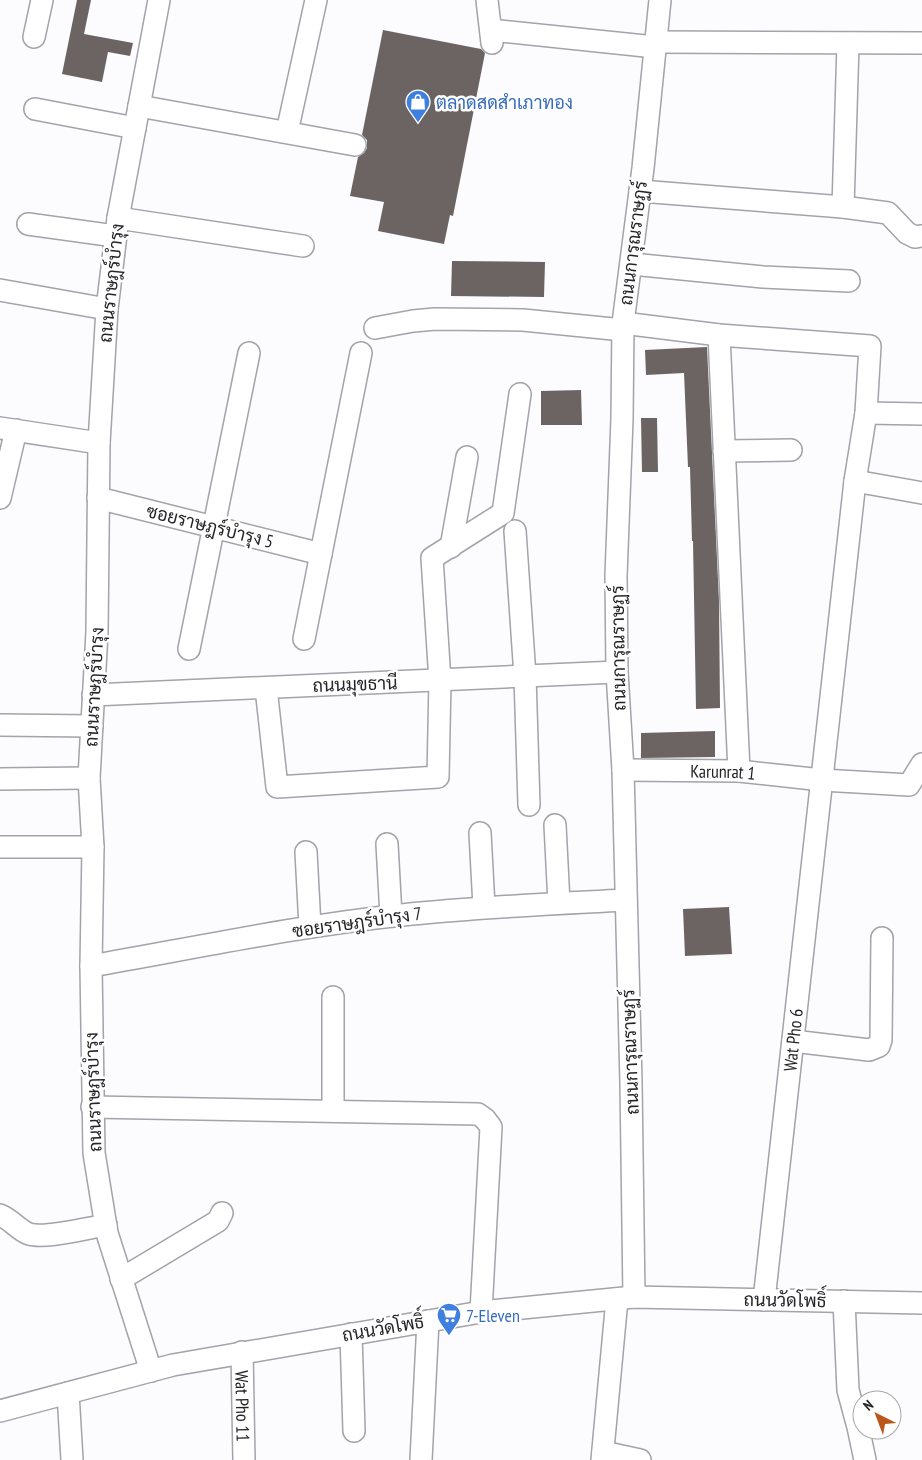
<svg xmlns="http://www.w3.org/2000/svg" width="922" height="1460" font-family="'PT Sans Narrow',Sarabun,sans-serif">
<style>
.building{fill:#6c6463}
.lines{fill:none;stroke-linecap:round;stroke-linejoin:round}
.minor-casing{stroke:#a4a2aa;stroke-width:24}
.minor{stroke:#fff;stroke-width:21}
.labels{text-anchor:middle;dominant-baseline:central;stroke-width:5;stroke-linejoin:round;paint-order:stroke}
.shop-label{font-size:18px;fill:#366cbe;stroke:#fff;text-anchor:start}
.street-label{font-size:18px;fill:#252427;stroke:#fff}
</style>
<rect width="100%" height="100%" fill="#fcfbfe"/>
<g class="building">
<path d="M77,0H91L84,34L133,43L130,56L108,52L102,82L62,74Z"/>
<path d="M383,30L481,49L485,53L453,216L450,215L444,244L378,231L384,202L350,196L358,157L364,153L367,148V140L362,135Z"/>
<path d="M452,261L545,262L544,297L451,296Z"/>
<path d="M707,347L719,601L720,708L696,709L693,541H692L690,467H688L684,373L646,375L645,350Z"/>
<path d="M581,390L582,425H541V391Z"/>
<path d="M641,418H657L658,472H642Z"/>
<path d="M715,731V757L641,758V733Z"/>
<path d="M729,907L732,954L685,956L683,909Z"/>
</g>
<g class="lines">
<defs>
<g id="minor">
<path d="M487,0L492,43"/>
<path d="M491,30L655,47"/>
<path d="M34,37L42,0"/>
<path d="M655,42L922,43"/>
<path d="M139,106L355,145"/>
<path d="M35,109L135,128"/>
<path d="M287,132L316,0"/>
<path d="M640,191L843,207L888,213L907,233L915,237L922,236"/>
<path d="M843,207L848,44"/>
<path d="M118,218L303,246"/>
<path d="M28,224L115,236"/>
<path d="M632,264L763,277L849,281"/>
<path d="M0,290L107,309"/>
<path d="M623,323L719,335L870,346L866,413L855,481L764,1300"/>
<path d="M375,328L413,321L435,319L523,320L623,330"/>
<path d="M719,335L739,771"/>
<path d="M866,413L922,414"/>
<path d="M0,428L99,443"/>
<path d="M724,451L791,450"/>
<path d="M855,481L922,493"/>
<path d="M0,498L16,430"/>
<path d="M98,498L321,554"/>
<path d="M515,531L525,676L529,805"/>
<path d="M451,547L467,457"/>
<path d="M304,639L361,353"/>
<path d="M189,649L249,353"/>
<path d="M266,688L277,787L438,777L440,681L432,558L503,513L520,394"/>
<path d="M93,695L617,672"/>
<path d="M0,725L92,726"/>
<path id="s1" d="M623,770L739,771L822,780L909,785L922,764"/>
<path d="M0,779L89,778"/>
<path d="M555,825L559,903"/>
<path d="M480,833L484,907"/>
<path d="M387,844L391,916"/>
<path d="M0,847H93"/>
<path d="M306,852L310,927"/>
<path d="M91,966C194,948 297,926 402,915C476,907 551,904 625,900"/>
<path d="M333,997V1111"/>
<path d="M793,1041L869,1050L879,1046L881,1040L882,938"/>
<path d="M92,1107L478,1114L485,1119L491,1127L481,1312"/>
<path d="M0,1215C11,1219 18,1230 29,1234C46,1239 87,1228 106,1225"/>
<path d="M121,1279L218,1221L222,1213"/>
<path d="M634,1297L631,1083L623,770L617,672L616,576L622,419L623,323L643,168L660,0"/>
<path d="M844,1301L848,1390L858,1427L865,1460"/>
<path d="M351,1334L354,1431"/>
<path id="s2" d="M242,1352L244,1460"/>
<path d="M151,1371L107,1233L94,1153L91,966L93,847L89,778L97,632L99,443L107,309L118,218L159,0"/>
<path d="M68,1393L72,1460"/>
<path d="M0,1411L173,1365L481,1312L634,1297L922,1303"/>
<path d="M603,1452L640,1460"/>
<path d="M421,1460L428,1321"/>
<path d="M602,1460L617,1299"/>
</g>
</defs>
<use href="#minor" class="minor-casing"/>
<use href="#minor" class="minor"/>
</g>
<defs>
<symbol id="shop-pin" viewBox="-11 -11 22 30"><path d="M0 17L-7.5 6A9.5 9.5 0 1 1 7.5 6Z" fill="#3f7fe0" stroke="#fff"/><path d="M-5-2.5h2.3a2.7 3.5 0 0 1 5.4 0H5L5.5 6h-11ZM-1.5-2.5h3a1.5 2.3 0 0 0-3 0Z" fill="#fff"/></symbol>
<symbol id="supermarket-pin" viewBox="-11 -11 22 30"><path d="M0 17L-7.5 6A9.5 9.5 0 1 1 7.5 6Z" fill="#3f7fe0" stroke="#fff"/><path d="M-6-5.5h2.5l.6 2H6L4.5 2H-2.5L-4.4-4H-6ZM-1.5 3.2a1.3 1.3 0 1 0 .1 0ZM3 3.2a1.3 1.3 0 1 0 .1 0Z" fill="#fff"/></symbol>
</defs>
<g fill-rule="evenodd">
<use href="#shop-pin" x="404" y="88" width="28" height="38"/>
<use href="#supermarket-pin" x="435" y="1301" width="28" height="38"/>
</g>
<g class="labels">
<g class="shop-label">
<text x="436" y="102">ตลาดสดสำเภาทอง</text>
<text x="466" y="1315">7-Eleven</text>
</g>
<g class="street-label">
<text transform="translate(633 243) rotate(-83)">ถนนการุณราษฏร์</text>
<text transform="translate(111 283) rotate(-84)">ถนนราษฎร์บำรุง</text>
<text transform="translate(210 526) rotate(14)">ซอยราษฎร์บำรุง 5</text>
<text transform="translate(618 648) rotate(-91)">ถนนการุณราษฏร์</text>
<text transform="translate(355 684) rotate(-2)">ถนนมุขธานี</text>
<text transform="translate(94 687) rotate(-87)">ถนนราษฎร์บำรุง</text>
<text stroke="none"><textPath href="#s1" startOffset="100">Karunrat 1</textPath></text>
<text transform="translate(357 922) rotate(-8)">ซอยราษฎร์บำรุง 7</text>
<text transform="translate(793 1040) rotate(-84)">Wat Pho 6</text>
<text transform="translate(630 1052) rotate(-92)">ถนนการุณราษฏร์</text>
<text transform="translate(93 1092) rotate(-92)">ถนนราษฎร์บำรุง</text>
<text transform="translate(785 1300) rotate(1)">ถนนวัดโพธิ์</text>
<text transform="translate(383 1328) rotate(-10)">ถนนวัดโพธิ์</text>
<text stroke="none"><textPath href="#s2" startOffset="54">Wat Pho 11</textPath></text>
</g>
</g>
<g transform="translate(877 1415) rotate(318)"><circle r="24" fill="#ffffff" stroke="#a8a7a9"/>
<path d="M0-4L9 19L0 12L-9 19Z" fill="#ba581b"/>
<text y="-8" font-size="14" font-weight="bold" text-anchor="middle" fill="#252427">N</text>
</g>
</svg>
